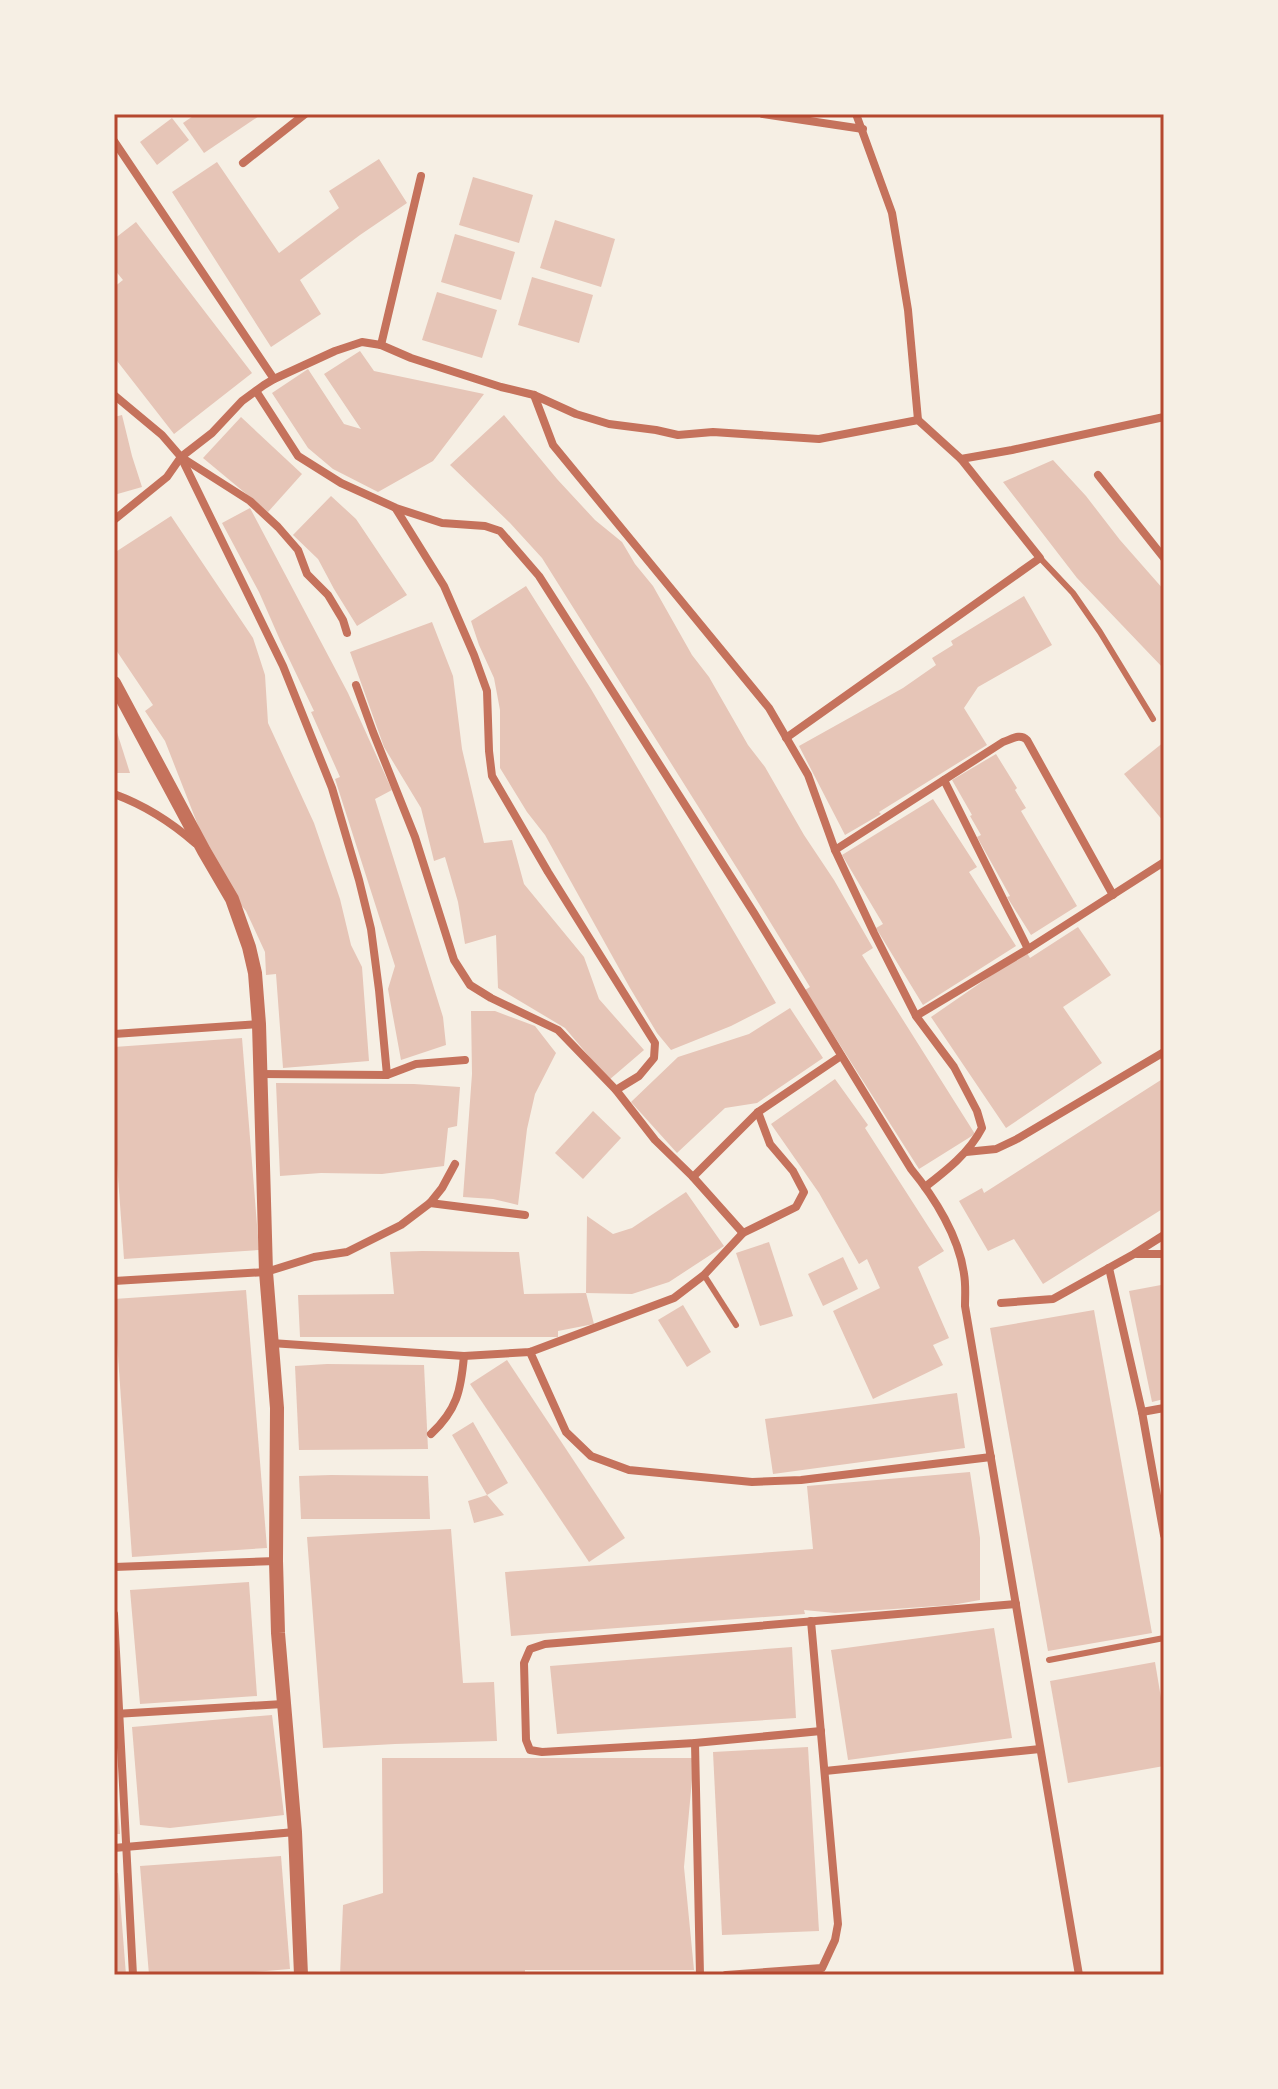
<svg xmlns="http://www.w3.org/2000/svg" width="1278" height="2089" font-family="'IBM Plex Sans',sans-serif">
<style>
.building{fill:#e6c5b7}
.lines{fill:none;stroke-linecap:round;stroke-linejoin:round}
.service{stroke:#c5725c;stroke-width:6}
.minor{stroke:#c5725c;stroke-width:8}
.tertiary{stroke:#c5725c;stroke-width:14}
.neatline{fill:none;stroke:#b5482f;stroke-width:3}
</style>
<rect width="100%" height="100%" fill="#f6efe4"/>
<g class="building">
<path d="M196,114H262L204,153L183,123Z"/>
<path d="M172,118L189,140L157,165L140,142Z"/>
<path d="M379,159L407,203L360,235L300,280L321,314L271,347L172,192L217,162L279,253L339,208L329,191Z"/>
<path d="M473,177L533,195L519,243L459,225Z"/>
<path d="M555,220L615,239L601,287L540,268Z"/>
<path d="M136,222L252,373L174,434L114,357V287L123,280L114,269V239Z"/>
<path d="M455,234L515,252L501,300L441,282Z"/>
<path d="M532,277L593,295L579,343L518,325Z"/>
<path d="M437,292L497,310L482,358L422,340Z"/>
<path d="M360,351L374,371L484,394L433,461L378,492L333,469L308,448L272,393L308,369L344,424L361,429L324,374Z"/>
<path d="M122,415L132,456L142,487L114,495V417Z"/>
<path d="M504,415L557,479L595,520L622,542L635,564L653,586L692,655L709,677L748,745L765,767L804,835L834,880L873,948L862,955L975,1134L919,1169L805,990L810,987L740,873L542,558L510,523L450,465Z"/>
<path d="M241,417L302,474L268,512L203,458Z"/>
<path d="M1053,460L1086,496L1120,540L1164,590V669L1077,578L1003,482Z"/>
<path d="M331,496L356,519L407,595L357,626L334,589L318,559L293,535Z"/>
<path d="M250,508L348,693L392,790L375,799L443,1017L446,1045L401,1060L388,989L395,966L335,779L340,777L311,712L314,711L280,640L259,592L222,523Z"/>
<path d="M171,516L253,638L265,675L268,723L314,823L340,899L351,945L362,967L369,1061L283,1068L276,974L266,975L265,952L246,911L236,899L201,833L165,741L145,711L153,705L114,647V553Z"/>
<path d="M526,586L591,689L776,1003L731,1026L671,1050L657,1033L630,988L545,835L527,812L500,768V710L494,678L479,645L471,621Z"/>
<path d="M1024,596L1052,645L978,687L964,708L987,745L879,812L881,814L845,835L799,746L903,688L936,665L932,658L953,645L951,641Z"/>
<path d="M432,622L453,676L462,749L484,843L512,840L524,884L584,957L599,999L644,1050L609,1080L565,1028L498,988L496,935L465,944L458,902L445,857L434,861L421,808L384,747L350,652Z"/>
<path d="M115,726L130,773H114Z"/>
<path d="M1164,742V822L1124,774Z"/>
<path d="M996,754L1017,788L1015,790L1026,808L1021,811L1077,906L1031,935L1007,897L1010,896L977,837L981,835L970,816L972,815L952,780Z"/>
<path d="M933,799L977,867L969,872L1016,946L923,1005L876,928L883,924L842,855Z"/>
<path d="M1078,927L1111,975L1063,1007L1102,1063L1006,1128L931,1017L1002,968L1027,953L1030,958Z"/>
<path d="M790,1008L823,1058L757,1103L725,1108L677,1153L631,1102L678,1057L749,1034Z"/>
<path d="M471,1011H495L535,1026L556,1053L535,1094L527,1129L518,1205L493,1199L463,1197L472,1074Z"/>
<path d="M242,1038L259,1250L124,1259L114,1123V1047Z"/>
<path d="M1164,1078V1208L1043,1284L1014,1239L988,1251L959,1201L982,1188L984,1193Z"/>
<path d="M835,1079L868,1125L865,1128L944,1251L918,1267L949,1338L933,1345L943,1365L873,1399L833,1311L880,1288L867,1259L859,1264L819,1193L771,1124Z"/>
<path d="M276,1083L414,1084L460,1087L457,1126L448,1128L444,1166L382,1174L321,1173L280,1176Z"/>
<path d="M593,1111L621,1138L583,1179L555,1153Z"/>
<path d="M686,1192L724,1246L669,1282L632,1294L586,1293L587,1216L613,1234L632,1228Z"/>
<path d="M769,1242L793,1316L760,1326L736,1253Z"/>
<path d="M422,1251L519,1252L524,1294L586,1293L594,1324L558,1331V1337H300L298,1295L394,1294L390,1252Z"/>
<path d="M843,1257L858,1289L823,1306L808,1274Z"/>
<path d="M1161,1285H1164V1399L1152,1402L1129,1291Z"/>
<path d="M246,1290L267,1548L132,1557L114,1299Z"/>
<path d="M683,1305L711,1352L687,1367L658,1320Z"/>
<path d="M1094,1310L1152,1633L1048,1651L990,1328Z"/>
<path d="M507,1360L625,1538L589,1562L470,1384Z"/>
<path d="M327,1364L424,1365L428,1449L299,1450L295,1366Z"/>
<path d="M957,1393L965,1448L773,1474L765,1419Z"/>
<path d="M473,1422L508,1483L487,1495L504,1515L474,1523L468,1501L487,1495L452,1435Z"/>
<path d="M970,1472L980,1538V1600L952,1605L835,1613L804,1610L805,1614L511,1636L505,1572L813,1549L807,1486Z"/>
<path d="M331,1475L428,1476L430,1519H301L299,1476Z"/>
<path d="M451,1529L463,1683L494,1682L497,1741L395,1744L323,1748L307,1537Z"/>
<path d="M249,1582L257,1696L140,1704L130,1590Z"/>
<path d="M994,1628L1012,1738L848,1760L831,1650Z"/>
<path d="M792,1647L796,1718L557,1734L550,1666Z"/>
<path d="M1155,1662L1164,1716V1766L1068,1783L1050,1681Z"/>
<path d="M272,1715L284,1815L170,1828L140,1825L132,1727Z"/>
<path d="M808,1747L819,1931L722,1935L713,1752Z"/>
<path d="M382,1758H694L684,1867L694,1970H525V1975H340L343,1905L383,1893Z"/>
<path d="M114,1785H116L120,1834H114Z"/>
<path d="M281,1856L290,1969L219,1975H149L140,1866Z"/>
<path d="M114,1873H118L126,1975H114Z"/>
</g>
<g class="lines">
<g class="service">
<path d="M1040,558L1073,593L1100,632L1153,719"/>
<path d="M704,1275L736,1325"/>
<path d="M1049,1660L1164,1638"/>
</g>
<g class="minor">
<path d="M763,114L863,129"/>
<path d="M856,114L892,213L908,310L918,420"/>
<path d="M114,141L274,379"/>
<path d="M243,163L305,114"/>
<path d="M381,345L421,176"/>
<path d="M256,391L298,456L341,483L396,508L442,523L485,526L500,531L539,576L754,913L911,1169C935,1198 959,1237 964,1274C966,1285 965,1296 965,1306L1079,1975"/>
<path d="M114,395L162,435L181,457L250,501L278,527L298,550L307,574L328,595L343,620L347,633"/>
<path d="M534,395L553,445L769,708L808,775L835,850L874,933L916,1016L954,1067L977,1111L982,1128C969,1153 947,1170 925,1187"/>
<path d="M181,457L283,666L332,788L359,880L371,929L379,990L387,1075"/>
<path d="M1098,475L1164,558"/>
<path d="M396,509L444,586L474,655L487,691L489,751L492,776L548,872L655,1043L654,1058L639,1076L616,1090"/>
<path d="M114,520L167,477L181,457L212,433L242,401L264,385L274,379L335,351L362,342L381,345L411,358L501,387L534,395L576,414L609,424L656,430L678,435L713,432L819,439L918,420L961,459L1012,450L1164,417"/>
<path d="M356,685L373,732L415,837L454,960L470,985L491,998L558,1030L616,1090L655,1140L693,1177L743,1233"/>
<path d="M786,738L1040,558L961,459"/>
<path d="M944,780L1028,949"/>
<path d="M114,794C144,805 171,822 195,843"/>
<path d="M835,850L1003,742C1012,739 1020,733 1027,740L1113,895"/>
<path d="M916,1016L1028,949L1164,862"/>
<path d="M114,1034L259,1024"/>
<path d="M260,1074L387,1075L416,1064L465,1060"/>
<path d="M966,1152L996,1149L1017,1139L1164,1052"/>
<path d="M693,1177L758,1112L841,1056"/>
<path d="M430,1203L525,1215"/>
<path d="M1137,1254H1164"/>
<path d="M1109,1268L1142,1412L1164,1535"/>
<path d="M114,1281L266,1272L314,1257L347,1252L401,1225L430,1203L442,1188L455,1164"/>
<path d="M1001,1303L1053,1299L1134,1254L1164,1235"/>
<path d="M271,1343L464,1356L530,1352L674,1298L704,1275L743,1233L796,1207L804,1192L793,1171L770,1144L758,1112"/>
<path d="M530,1352L566,1432L591,1456L629,1470L752,1482L801,1480L991,1457"/>
<path d="M1142,1412L1164,1408"/>
<path d="M431,1434C457,1410 461,1390 464,1356"/>
<path d="M114,1567L276,1561"/>
<path d="M114,1614L133,1975"/>
<path d="M115,1714L283,1704"/>
<path d="M821,1731L695,1743L542,1752L530,1750L526,1740L524,1663L530,1649L545,1644L1016,1604"/>
<path d="M695,1743L700,1975"/>
<path d="M825,1771L1040,1749"/>
<path d="M114,1848L295,1832"/>
<path d="M726,1975L822,1968L835,1940L838,1924L811,1621"/>
</g>
<path class="tertiary" d="M114,683L204,851L232,899L249,947L255,973L259,1024L266,1272L277,1408L276,1561L278,1633L295,1832L301,1975"/>
</g>
<rect width="1278" height="2089" fill="none" stroke="#f6efe4" stroke-width="232"/>
<rect x="116" y="116" width="1046" height="1857" class="neatline"/>
</svg>
